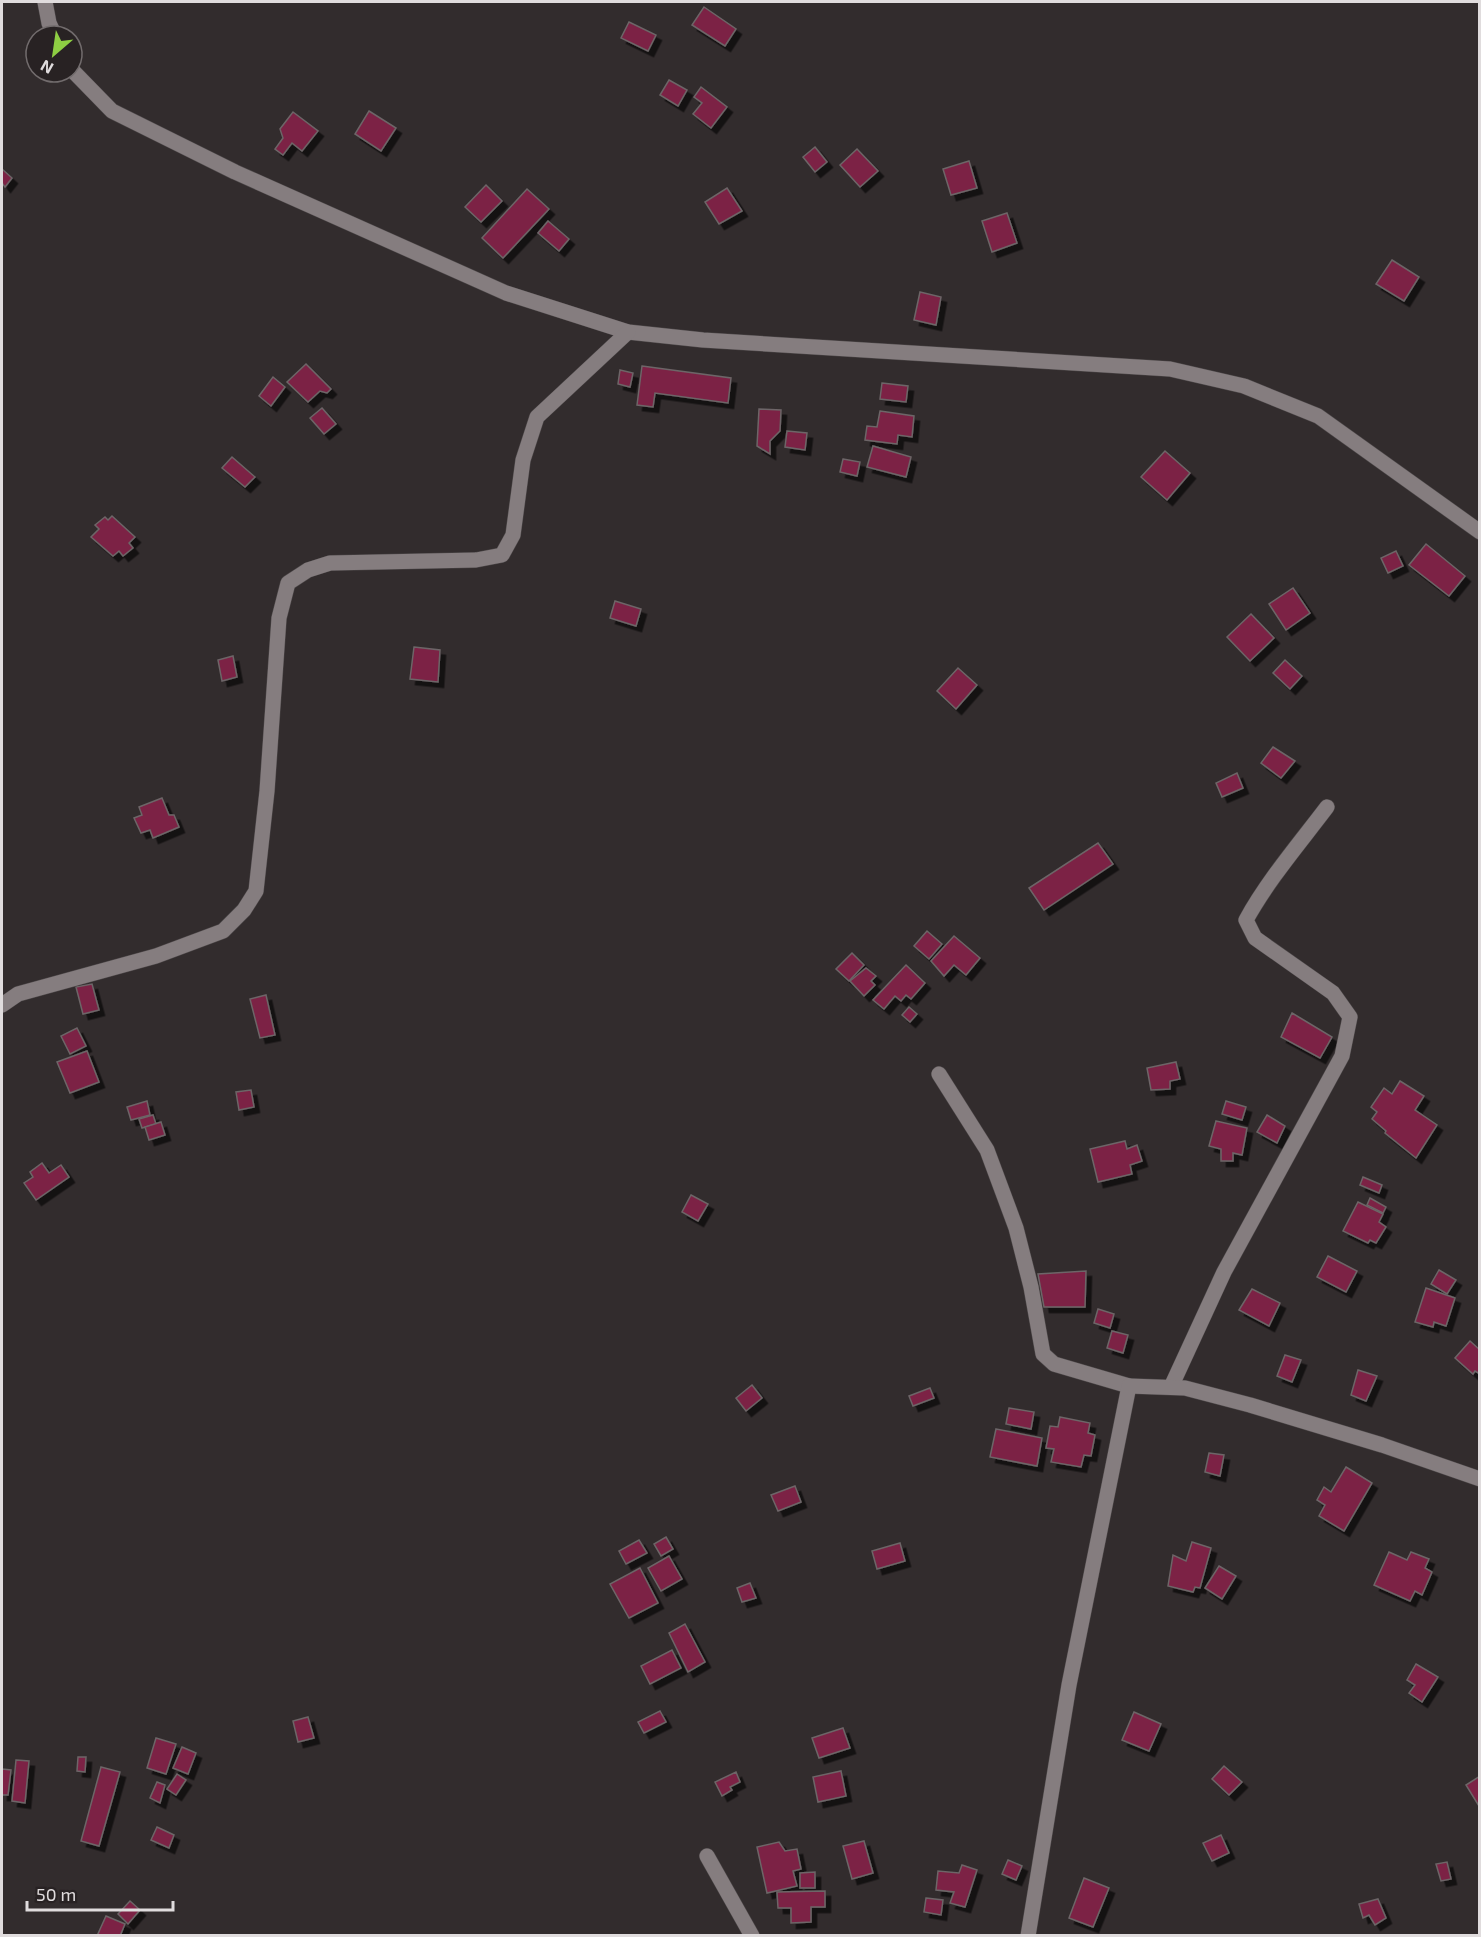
<svg xmlns="http://www.w3.org/2000/svg" width="1481" height="1937" font-family="'Exo 2',sans-serif">
<style>
.building{fill:#7c2244;stroke:#6d6567;stroke-width:1.5;filter:url(#shadow)}
.lines{fill:none;stroke-linecap:round;stroke-linejoin:round}
.minor-casing{stroke:#4d4849;stroke-width:16}
.minor{stroke:#857d7f;stroke-width:15}
</style>
<defs>
<filter id="shadow"><feDropShadow dx="5.5" dy="5.5" stdDeviation="0" flood-color="#0009"/></filter>
</defs>
<rect width="100%" height="100%" fill="#322c2d"/>
<g class="building">
<path d="M704,7L736,29L725,46L692,25Z"/>
<path d="M629,22L656,35L648,51L621,38Z"/>
<path d="M669,80L687,90L678,106L660,95Z"/>
<path d="M701,87L727,107L711,128L693,114L702,103L694,97Z"/>
<path d="M369,111L396,128L381,151L355,134Z"/>
<path d="M293,112L318,131L302,151L292,143L283,155L275,149L283,138L280,129Z"/>
<path d="M815,147L827,162L815,172L803,157Z"/>
<path d="M857,149L878,171L860,187L840,165Z"/>
<path d="M969,161L977,188L951,195L943,169Z"/>
<path d="M2,169L12,178L5,187L2,183Z"/>
<path d="M486,185L502,201L481,222L465,207Z"/>
<path d="M727,188L742,211L719,224L705,202Z"/>
<path d="M527,189L549,209L503,258L482,238Z"/>
<path d="M1007,213L1017,243L992,252L982,221Z"/>
<path d="M548,221L569,239L559,251L538,233Z"/>
<path d="M1392,260L1419,277L1404,301L1376,284Z"/>
<path d="M920,292L941,297L936,325L914,320Z"/>
<path d="M306,364L331,389L327,393L320,391L308,402L287,382Z"/>
<path d="M642,366L731,378L728,403L655,393L653,407L637,405Z"/>
<path d="M620,370L633,373L630,387L618,384Z"/>
<path d="M273,377L285,387L271,406L259,396Z"/>
<path d="M882,383L908,386L906,402L880,399Z"/>
<path d="M322,408L336,424L324,434L310,418Z"/>
<path d="M759,409L781,410L780,431L770,441V454L757,446Z"/>
<path d="M880,411L914,416L912,437L898,435L897,444L865,440L867,426L877,427Z"/>
<path d="M787,431L807,433L805,450L785,447Z"/>
<path d="M873,446L911,457L906,477L867,467Z"/>
<path d="M1165,451L1190,473L1167,500L1141,477Z"/>
<path d="M232,457L255,477L245,487L222,468Z"/>
<path d="M843,459L860,462L857,476L840,472Z"/>
<path d="M112,516L135,537L129,543L133,548L123,556L119,551L113,556L91,537L99,529L95,525L105,517L108,520Z"/>
<path d="M1426,544L1465,576L1449,596L1409,565Z"/>
<path d="M1396,551L1403,566L1388,573L1381,558Z"/>
<path d="M1293,588L1310,613L1286,630L1269,604Z"/>
<path d="M615,601L641,609L636,626L610,618Z"/>
<path d="M1251,614L1274,638L1250,661L1227,637Z"/>
<path d="M414,647L440,650L438,682L410,679Z"/>
<path d="M233,656L237,677L222,681L218,660Z"/>
<path d="M1285,660L1302,676L1290,689L1273,673Z"/>
<path d="M958,668L977,685L956,709L937,691Z"/>
<path d="M1273,747L1295,761L1281,778L1261,763Z"/>
<path d="M1237,773L1243,788L1222,797L1216,783Z"/>
<path d="M162,798L169,815H174L179,827L153,838L150,830L141,833L134,818L142,815L139,807Z"/>
<path d="M1098,843L1113,864L1044,910L1029,888Z"/>
<path d="M927,931L942,944L929,959L914,946Z"/>
<path d="M954,936L980,958L966,975L954,965L944,976L931,961Z"/>
<path d="M852,953L864,965L849,981L836,969Z"/>
<path d="M906,965L925,983L911,999L906,995L901,1001L895,996L884,1009L873,1000Z"/>
<path d="M866,968L876,976L871,981L875,985L864,996L850,981Z"/>
<path d="M92,984L99,1010L83,1014L76,987Z"/>
<path d="M266,995L275,1035L260,1038L250,999Z"/>
<path d="M909,1007L917,1014L910,1022L902,1015Z"/>
<path d="M1292,1013L1332,1037L1320,1058L1281,1037Z"/>
<path d="M77,1028L86,1046L70,1054L61,1036Z"/>
<path d="M87,1051L99,1082L70,1093L57,1062Z"/>
<path d="M1176,1062L1180,1079L1170,1081V1089L1151,1090L1147,1068Z"/>
<path d="M1400,1081L1424,1096L1415,1110L1437,1125L1416,1158L1385,1133L1386,1131L1372,1119L1377,1112L1371,1107L1384,1088L1392,1094Z"/>
<path d="M251,1090L254,1107L239,1110L236,1092Z"/>
<path d="M147,1101L150,1115L131,1120L127,1107Z"/>
<path d="M1226,1101L1246,1107L1242,1120L1222,1114Z"/>
<path d="M153,1115L156,1124L142,1128L139,1119Z"/>
<path d="M1267,1115L1285,1126L1277,1143L1257,1132Z"/>
<path d="M1216,1121L1247,1128L1242,1155L1233,1153V1161H1221V1149L1209,1146Z"/>
<path d="M161,1122L165,1135L149,1140L145,1127Z"/>
<path d="M1125,1141L1127,1149L1137,1145L1142,1161L1130,1165L1132,1174L1098,1182L1090,1149Z"/>
<path d="M42,1163L49,1173L61,1165L69,1177L36,1200L24,1183L33,1177L30,1172Z"/>
<path d="M1363,1177L1382,1185L1379,1193L1360,1185Z"/>
<path d="M691,1195L708,1204L698,1221L682,1212Z"/>
<path d="M1370,1198L1386,1207L1383,1213L1367,1205Z"/>
<path d="M1358,1202L1383,1214L1379,1222L1386,1227L1376,1243L1370,1240L1368,1243L1343,1231Z"/>
<path d="M1328,1256L1357,1271L1346,1292L1317,1277Z"/>
<path d="M1439,1270L1456,1280L1447,1294L1431,1284Z"/>
<path d="M1086,1271L1085,1307H1044L1038,1274Z"/>
<path d="M1426,1288L1455,1298L1446,1326L1434,1322L1433,1327L1415,1322Z"/>
<path d="M1252,1289L1280,1303L1269,1326L1239,1310Z"/>
<path d="M1098,1309L1114,1314L1110,1328L1094,1323Z"/>
<path d="M1112,1331L1128,1335L1123,1353L1107,1348Z"/>
<path d="M1470,1341L1480,1350V1374L1475,1371L1473,1374L1455,1358Z"/>
<path d="M1285,1355L1301,1360L1292,1382L1277,1376Z"/>
<path d="M1358,1370L1377,1376L1366,1401L1351,1395Z"/>
<path d="M752,1385L762,1398L746,1411L736,1398Z"/>
<path d="M930,1388L934,1398L913,1406L909,1396Z"/>
<path d="M1009,1408L1034,1412L1031,1429L1006,1424Z"/>
<path d="M1060,1417L1090,1423L1088,1433L1095,1435L1091,1456L1084,1455L1081,1467L1051,1462L1054,1449L1046,1448L1050,1426L1058,1427Z"/>
<path d="M996,1429L1042,1438L1037,1466L990,1457Z"/>
<path d="M1209,1453L1224,1455L1220,1476L1205,1472Z"/>
<path d="M1346,1467L1372,1483L1344,1531L1319,1516L1325,1505L1317,1500L1324,1487L1331,1492Z"/>
<path d="M795,1486L801,1502L778,1511L771,1495Z"/>
<path d="M666,1537L673,1549L661,1556L654,1544Z"/>
<path d="M639,1540L647,1553L626,1564L619,1551Z"/>
<path d="M1192,1542L1211,1548L1200,1588L1195,1587L1193,1592L1168,1586L1173,1555L1186,1561Z"/>
<path d="M900,1543L905,1561L877,1569L872,1551Z"/>
<path d="M1389,1552L1407,1560L1411,1552L1429,1559L1425,1568L1432,1572L1422,1595L1415,1591L1410,1601L1374,1585Z"/>
<path d="M669,1556L682,1579L661,1591L648,1568Z"/>
<path d="M1219,1566L1236,1576L1222,1599L1205,1588Z"/>
<path d="M640,1568L658,1603L629,1618L610,1584Z"/>
<path d="M750,1583L756,1598L742,1602L737,1588Z"/>
<path d="M685,1624L705,1662L688,1672L669,1633Z"/>
<path d="M672,1650L681,1668L650,1684L641,1666Z"/>
<path d="M1416,1664L1438,1677L1422,1702L1409,1693L1415,1685L1407,1680Z"/>
<path d="M660,1711L666,1722L644,1733L638,1722Z"/>
<path d="M1134,1712L1161,1724L1149,1751L1122,1740Z"/>
<path d="M308,1717L314,1738L298,1742L293,1721Z"/>
<path d="M843,1728L850,1748L819,1758L812,1738Z"/>
<path d="M156,1738L176,1744L166,1774L147,1768Z"/>
<path d="M182,1747L196,1753L188,1774L173,1768Z"/>
<path d="M78,1757H86L85,1772L77,1771Z"/>
<path d="M16,1760L29,1761L25,1803L12,1801Z"/>
<path d="M1224,1766L1242,1782L1229,1795L1212,1779Z"/>
<path d="M101,1767L120,1772L99,1846L81,1841Z"/>
<path d="M2,1769L11,1770L8,1795H2Z"/>
<path d="M841,1771L846,1796L818,1802L813,1777Z"/>
<path d="M736,1772L740,1782L730,1787L732,1790L722,1796L715,1782Z"/>
<path d="M177,1774L186,1780L176,1795L167,1789Z"/>
<path d="M1480,1776V1805L1479,1806L1466,1785Z"/>
<path d="M157,1782L165,1785L160,1803L150,1798Z"/>
<path d="M157,1827L174,1835L169,1848L151,1840Z"/>
<path d="M1221,1835L1229,1853L1212,1861L1203,1843Z"/>
<path d="M864,1841L873,1873L852,1879L843,1846Z"/>
<path d="M779,1842L785,1851L797,1849L801,1869L793,1871L797,1886L767,1893L757,1847Z"/>
<path d="M1008,1860L1022,1866L1016,1880L1002,1874Z"/>
<path d="M1447,1862L1451,1879L1441,1881L1436,1864Z"/>
<path d="M962,1865L977,1870L965,1907L950,1903L954,1892L936,1890L938,1871L959,1873Z"/>
<path d="M815,1872V1888H800V1873Z"/>
<path d="M1084,1878L1109,1888L1093,1927L1069,1918Z"/>
<path d="M825,1891V1907H811V1922L791,1923V1908H778L777,1892Z"/>
<path d="M926,1898L943,1900L941,1915L924,1912Z"/>
<path d="M1378,1899L1386,1918L1375,1925L1369,1915L1363,1918L1359,1904Z"/>
<path d="M130,1901L140,1910L128,1924L118,1914Z"/>
<path d="M106,1916L125,1924L120,1936H97Z"/>
</g>
<g class="lines">
<defs>
<g id="minor">
<path d="M45,2L49,23L55,36"/>
<path d="M72,70L112,111L235,172L506,293L628,332L703,340L1170,369L1244,386L1318,416L1480,532"/>
<path d="M2,1005L18,994L156,956L223,931L244,910L256,891L267,791L279,618L288,583L308,570L330,563L476,560L502,555L513,535L523,460L537,417L628,332"/>
<path d="M939,1074L987,1150L1016,1228L1031,1287L1043,1354L1054,1364L1129,1386"/>
<path d="M1171,1387L1224,1272L1342,1056L1350,1017L1333,993L1255,938L1246,920C1268,880 1299,844 1327,807"/>
<path d="M707,1856L752,1936"/>
<path d="M1028,1936L1069,1685L1129,1386L1185,1388L1250,1405L1382,1445L1480,1479"/>
</g>
</defs>
<use href="#minor" class="minor-casing"/>
<use href="#minor" class="minor"/>
</g>
<rect width="1481" height="1937" fill="none" stroke="#e0dcdd" stroke-width="6"/>
<g transform="translate(54 54) rotate(209)"><circle r="28" fill="#282223" stroke="#726c6d" stroke-width="1.5"/>
<path d="M0-4.5L10 22L0 15L-10 22Z" fill="#8ece43"/>
<text y="-9" font-size="16" font-weight="bold" text-anchor="middle" fill="#e0dcdd">N</text>
</g>
<path d="M27 1901v9h146v-9" fill="none" stroke="#e0dcdd" stroke-width="3"/>
<text x="36" y="1901" font-size="18" fill="#e0dcdd" stroke="#282223" stroke-width="4.5" paint-order="stroke">50 m</text>
</svg>
